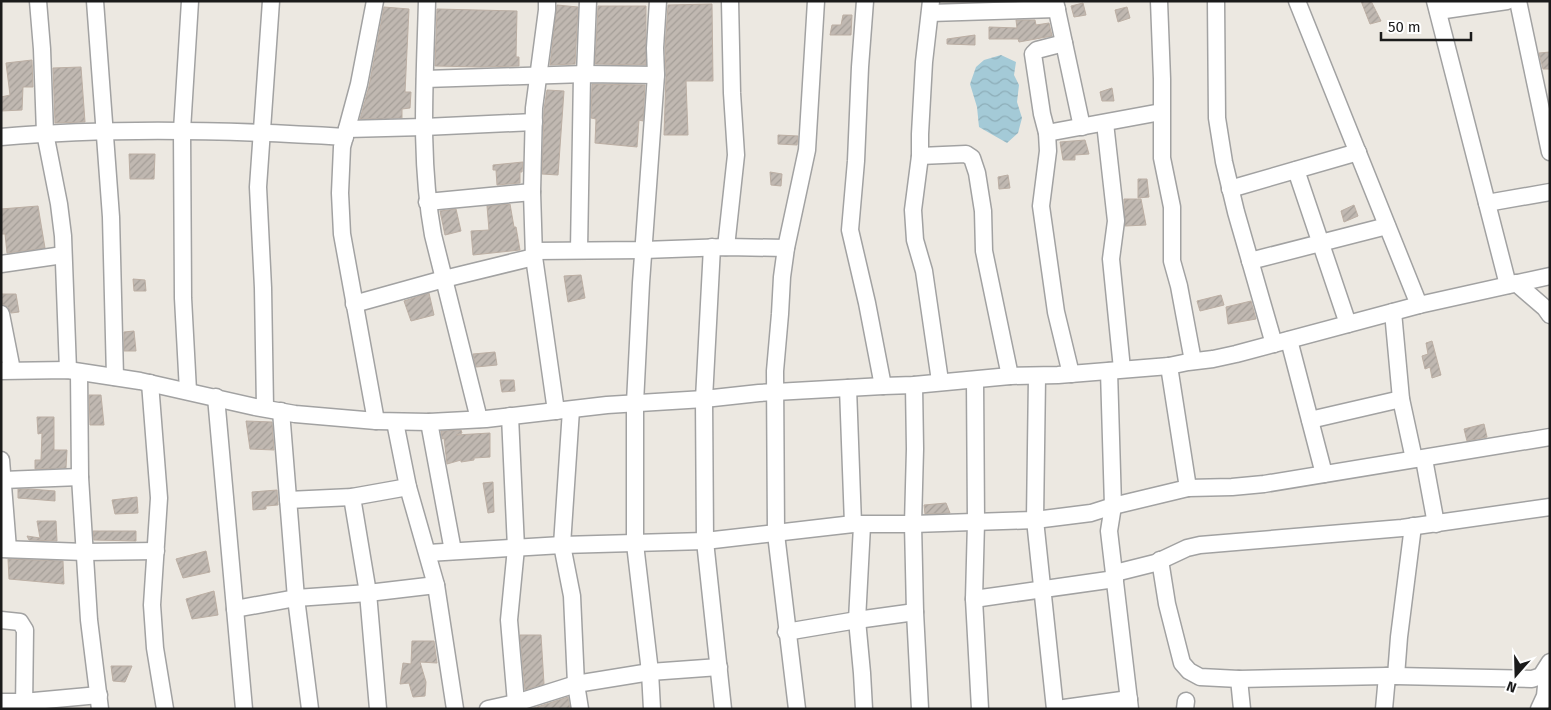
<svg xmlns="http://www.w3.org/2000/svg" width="1551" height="710" font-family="'Fira Sans',sans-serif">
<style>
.water{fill:url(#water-waves)}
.building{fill:url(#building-hatch);stroke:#bcafa4}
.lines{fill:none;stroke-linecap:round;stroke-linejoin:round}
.minor-casing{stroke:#a2a2a2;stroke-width:19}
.minor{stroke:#fff;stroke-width:16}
</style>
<defs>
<pattern id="water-waves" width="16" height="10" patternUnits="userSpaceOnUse" patternTransform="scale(1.25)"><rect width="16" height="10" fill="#a4cad7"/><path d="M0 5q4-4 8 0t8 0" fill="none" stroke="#8dadb8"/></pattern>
<pattern id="building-hatch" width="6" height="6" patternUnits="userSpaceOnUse" patternTransform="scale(1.25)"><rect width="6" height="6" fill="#c0b8b1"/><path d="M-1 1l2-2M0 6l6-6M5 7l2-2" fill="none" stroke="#a49e98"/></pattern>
</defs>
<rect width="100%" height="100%" fill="#ece8e1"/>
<path class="water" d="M1001,55L1016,62L1014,75L1019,85L1017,102L1022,118L1018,133L1007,143L979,127L977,107L970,84L976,67L984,60Z"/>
<g class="building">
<path d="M1361,1H1371L1381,21L1370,24Z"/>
<path d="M1083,3L1086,15L1074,17L1071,6Z"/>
<path d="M712,4L713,81H686L688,135H664L666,75L665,48L668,5Z"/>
<path d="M557,5L578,7L575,64L550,65Z"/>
<path d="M598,6H646V65L595,64Z"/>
<path d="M384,7L409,9L405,92H411L410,108L402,109V118L360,119L369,86Z"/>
<path d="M1127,7L1130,18L1118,22L1115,10Z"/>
<path d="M437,9L517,11L516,57H519V66L480,67L435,66Z"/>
<path d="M843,15H852L851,35H830L832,25H841Z"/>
<path d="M1016,20H1035L1036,25L1049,23L1052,36L1019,42L1018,39H989V27L1017,28Z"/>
<path d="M975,35V45L947,44V39Z"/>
<path d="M1550,52V69H1543L1539,53Z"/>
<path d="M32,60L33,87H23L22,110L1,111V97L10,95L6,63Z"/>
<path d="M81,67L85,122L55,123L53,68Z"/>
<path d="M592,84L645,85L643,121L639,120L637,147L595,143L596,119L591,118Z"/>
<path d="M1112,88L1114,101H1102L1100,92Z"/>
<path d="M547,90L564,91L558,175L542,174L544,109Z"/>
<path d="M778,135L798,136L797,145L778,144Z"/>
<path d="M1085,140L1089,154L1075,155V160H1063L1060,142Z"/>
<path d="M129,154H155L154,179H130Z"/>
<path d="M523,162L522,172H520V183L497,185L496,170H493V165Z"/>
<path d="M770,172L782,174L781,186L771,185Z"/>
<path d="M1008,175L1010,188L999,189L998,177Z"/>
<path d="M1138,179H1147L1149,197L1138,198Z"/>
<path d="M1124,199H1141L1146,225L1125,226Z"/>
<path d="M510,204L514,227H516L520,250L473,255L471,231L489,230L487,206Z"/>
<path d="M1354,205L1358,216L1344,222L1341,211Z"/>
<path d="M38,206L45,248L7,253L5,234H1V209Z"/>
<path d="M456,209L461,231L445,235L440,211Z"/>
<path d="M581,275L585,298L568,302L564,276Z"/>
<path d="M133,279L145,280L146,291H134Z"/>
<path d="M429,293L434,315L411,321L404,301Z"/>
<path d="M1,294H16L19,312L11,313L8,307L2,304Z"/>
<path d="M1221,295L1224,305L1200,311L1197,301Z"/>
<path d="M1251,301L1256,319L1228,324L1226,307Z"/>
<path d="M134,331L136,351H124V332Z"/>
<path d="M1432,341L1441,375L1432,378L1430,367L1425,369L1422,356L1428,354L1426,343Z"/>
<path d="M495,352L497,365L476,367L473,354Z"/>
<path d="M500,380H514L515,391L502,392Z"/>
<path d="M89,395H101L104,425H90Z"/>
<path d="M37,417H54V450H67L66,468L35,469V460H41L42,433L38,434Z"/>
<path d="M246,421L272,422L274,450L250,449Z"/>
<path d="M1484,424L1487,437L1467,441L1464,429Z"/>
<path d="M461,430L462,433L456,435L490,433V457L474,458V460L461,462V460L447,464L444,438L442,439L441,431Z"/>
<path d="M493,482L494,512L488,513L483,483Z"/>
<path d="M18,489H30L55,491V501L18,498Z"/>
<path d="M277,490L278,505L266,506V509L253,510L252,492Z"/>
<path d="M137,497L138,513L115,514L112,500Z"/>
<path d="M946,503L950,513L925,514L924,505Z"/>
<path d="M37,521H56L57,541L29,540L27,536L40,538Z"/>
<path d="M93,531H136V541L94,540Z"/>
<path d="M206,551L210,572L183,578L176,559Z"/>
<path d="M8,559L63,561L64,584L9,579Z"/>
<path d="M214,591L218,615L192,619L186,599Z"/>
<path d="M520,635H541L544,684L525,690Z"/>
<path d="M412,641H434L437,663L420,662L426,682L425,696L413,697L409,683L400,684L403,663L411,664Z"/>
<path d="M111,666H132L125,682L113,681Z"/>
<path d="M568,697L570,709H531Z"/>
</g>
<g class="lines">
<defs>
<g id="minor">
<path d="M38,1L42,49L45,133L59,204L63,236L68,370"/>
<path d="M95,1L111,217L115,377"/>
<path d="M375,1L359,84L342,147L340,193L342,234L376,421"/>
<path d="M427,1C425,79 419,158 433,235L479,419"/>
<path d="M547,1V10L534,108L532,192L534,257L556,411"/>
<path d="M865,1L860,67L856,161L850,230L867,303L883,386"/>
<path d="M931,1L924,62L920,134V156L913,210L915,240L924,271L940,381"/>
<path d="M1055,1L1082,127"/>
<path d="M1159,1L1162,79V158L1172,207V261L1179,286L1193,361"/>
<path d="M1216,1L1217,118L1224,162L1236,212L1274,344"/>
<path d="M1297,1L1419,305"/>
<path d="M1435,1L1508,285"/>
<path d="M1518,1L1550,152"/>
<path d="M1438,11L1507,1"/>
<path d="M930,13L1057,9"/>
<path d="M1064,43L1037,50L1033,54L1042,114L1047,133L1048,151L1041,206L1056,312L1071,374"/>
<path d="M585,74L588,1"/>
<path d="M425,79L585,74L656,75"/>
<path d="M1105,123L1116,221L1111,259L1122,369"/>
<path d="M347,129L424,127L534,122"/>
<path d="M1047,133L1161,112"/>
<path d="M1,137C115,127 231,130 345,137"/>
<path d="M920,156L966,154L972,158L977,173L983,211L984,251L1010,376"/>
<path d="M1296,170L1348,324"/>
<path d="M1230,189L1358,152"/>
<path d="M427,202L532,192"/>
<path d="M1487,203L1550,192"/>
<path d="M712,247L704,399L705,541L723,709"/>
<path d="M726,247L736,155L732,93L730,1"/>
<path d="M579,250L582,75"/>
<path d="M534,251L644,250L726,247L786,248"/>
<path d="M1250,261L1387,226"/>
<path d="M1,264L63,255"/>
<path d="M1516,283L1545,308L1550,315"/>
<path d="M354,304L444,279L534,257"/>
<path d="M1393,312L1401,399L1414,459"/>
<path d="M1,314L12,370"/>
<path d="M1289,340L1324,474"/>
<path d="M1169,366L1188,488"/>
<path d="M1,371L68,370L140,381L255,407L295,414L376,421L429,422L486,419L607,405L704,399L759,393L883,386L914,385L1010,376L1058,375L1169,366L1188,362L1213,359L1236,354L1419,305L1550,276"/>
<path d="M1109,371L1113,506L1109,531L1130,709"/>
<path d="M79,372L80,477L89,620L100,709"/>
<path d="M1037,377L1035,520L1055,709"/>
<path d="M975,380L976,522L974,599L980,709"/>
<path d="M150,383L159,498L152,605L155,648L165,709"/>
<path d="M914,385L915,449L913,524L915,612L920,709"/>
<path d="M848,388L853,524L862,526L857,620L915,612"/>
<path d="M188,391L183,298L182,130L190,1"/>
<path d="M216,397L244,709"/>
<path d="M265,408L263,288L258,187L271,1"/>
<path d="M571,410L562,545L572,596L576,684L580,709"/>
<path d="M281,411L296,598L310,709"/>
<path d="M510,416L516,548L509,620L516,703"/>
<path d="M1310,420L1401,399"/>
<path d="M395,422L408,487L436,585L455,709"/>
<path d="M429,422L453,551"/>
<path d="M1424,459L1436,524"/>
<path d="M1,460L8,549"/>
<path d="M3,480L80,477"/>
<path d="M352,497L368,593L378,709"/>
<path d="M288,500L352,497L408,487"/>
<path d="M1,549L85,552L156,551"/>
<path d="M428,553L562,545L705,541L853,524H913L1035,520L1091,513L1113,506L1188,488L1232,487L1264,484L1550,437"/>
<path d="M1160,560L1167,604L1182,663L1189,671L1200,677L1239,679L1387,676"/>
<path d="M1115,573L1155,563L1187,548L1200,545L1402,528L1550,507"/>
<path d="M974,599L1115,579"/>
<path d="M235,609L296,598L368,593L436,585"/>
<path d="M1,620L20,622L25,630L24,709"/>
<path d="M786,632L857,620L862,673L864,709"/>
<path d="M1396,676L1532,679L1541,676L1550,662"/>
<path d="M1239,679L1242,709"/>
<path d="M1,702H23L99,695"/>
<path d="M488,709L516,703L576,684L650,672L719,667"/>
<path d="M652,709L650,672L635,544V403L641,283L656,75L655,48L658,1"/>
<path d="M797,709L776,534L775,371L780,314L782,277L786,248L807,150L816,1"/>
<path d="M1057,709L1129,699"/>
<path d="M1185,709L1186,701"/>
<path d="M1384,709L1387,676H1396L1399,637L1413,526"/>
<path d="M1539,709L1545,696L1548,666"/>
</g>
</defs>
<use href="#minor" class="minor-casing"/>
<use href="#minor" class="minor"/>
</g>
<rect width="1551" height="710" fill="none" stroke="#1b1b1b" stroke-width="5"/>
<g transform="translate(1516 675) rotate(200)" stroke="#ffffff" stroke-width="4" paint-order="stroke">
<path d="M0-4L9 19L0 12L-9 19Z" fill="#1b1b1b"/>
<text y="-8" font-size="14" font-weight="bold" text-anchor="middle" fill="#1b1b1b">N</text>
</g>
<path d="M1381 32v8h90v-8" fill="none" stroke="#1b1b1b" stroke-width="2.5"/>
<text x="1388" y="32" font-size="15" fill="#1b1b1b" stroke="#ffffff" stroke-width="4" paint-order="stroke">50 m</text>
</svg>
